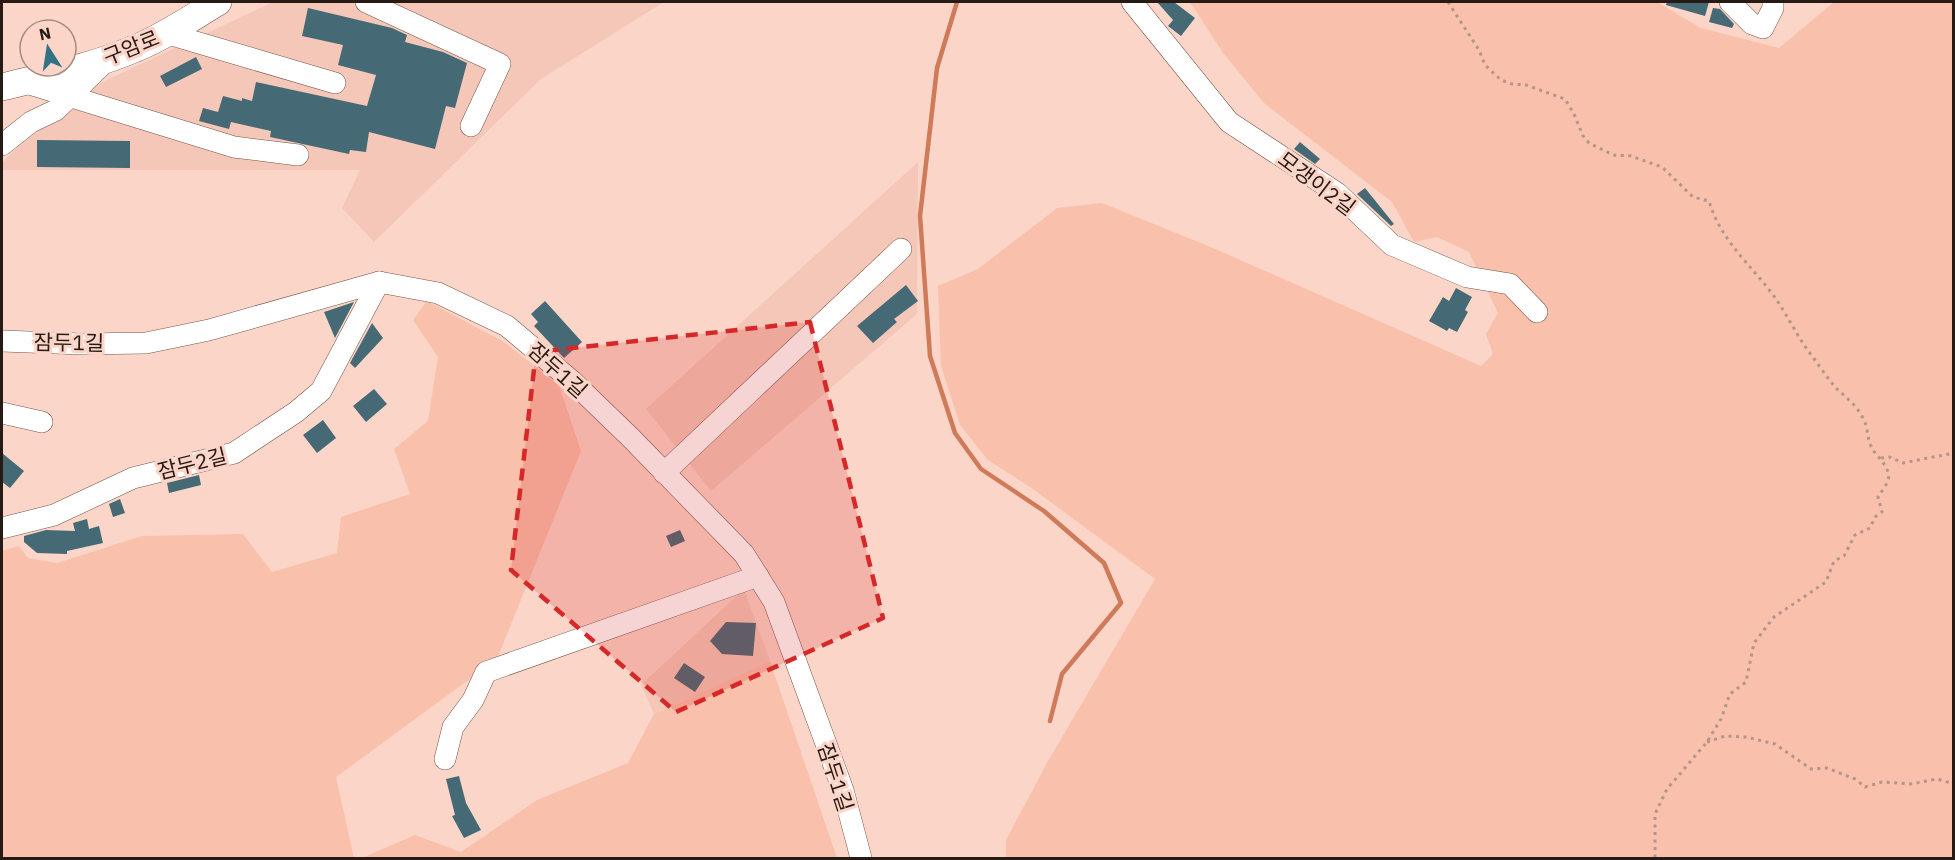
<svg xmlns="http://www.w3.org/2000/svg" width="1955" height="860" font-family="'IBM Plex Sans','Noto Sans KR',sans-serif">
<style>
.built{fill:#f4c7b8}
.green{fill:#f9c0ab}
.lines{fill:none;stroke-linecap:round;stroke-linejoin:round}
.stream{stroke:#cf7a59;stroke-width:4.5}
.building{fill:#456a76}
.minor-casing{stroke:#755549;stroke-width:22}
.major-casing{stroke:#755549;stroke-width:28}
.path{stroke:#b3968b;stroke-width:3;stroke-dasharray:3 4.5;stroke-linecap:butt}
.minor{stroke:#fff;stroke-width:21}
.major{stroke:#fff;stroke-width:27}
.marked{fill:#d62828;fill-opacity:0.2;stroke:#d62828;stroke-width:4.5;stroke-dasharray:12 8;stroke-linejoin:round}
.labels{text-anchor:middle;dominant-baseline:central;stroke-width:6;stroke-linejoin:round;paint-order:stroke}
.street-label{font-size:21px;fill:#271a15;stroke:#fbd6c8}
</style>
<rect width="100%" height="100%" fill="#fbd6c8"/>
<g class="built">
<path d="M273,2H664L541,79L374,242L342,208L360,170H2V163L60,102Z"/>
<path d="M918,162L917,314L711,491L646,409Z"/>
<path d="M744,589L770,661L654,714L641,685Z"/>
</g>
<g class="green">
<path d="M1190,2H1657L1701,28L1779,48L1834,2H1953V858H1006V840L1048,761L1155,579L1033,489L988,460L960,425L941,366L938,286L978,269L1057,208L1102,203L1213,248L1481,366L1493,354L1486,334L1498,313L1469,252L1437,237L1414,242L1392,202L1264,103L1223,53Z"/>
<path d="M427,301L504,342L559,385L581,451L497,659L336,777L354,858H2V551L19,546L28,558L57,563L142,536L243,534L272,572L337,553L341,517L410,494L394,449L428,421L438,357L413,320Z"/>
<path d="M770,661L837,858H362L415,835L461,852L537,800L628,763L654,714Z"/>
</g>
<g class="lines">
<path class="stream" d="M957,2L937,68L920,216L930,356L955,433L981,469L1044,511L1104,563L1121,603L1062,674L1050,721"/>
</g>
<g class="building">
<path d="M1157,2H1174L1195,18L1181,36L1168,26L1173,20Z"/>
<path d="M1667,2H1709L1705,16L1666,5Z"/>
<path d="M308,8L392,28L407,35L405,42L443,52L467,63L455,108L446,106L435,149L369,132L366,152L350,150L349,154L270,137L271,131L231,122L229,129L199,121L203,108L218,112L223,96L242,101V98L252,101L256,82L367,106L376,75L338,65L343,45L302,36Z"/>
<path d="M1713,8L1720,9L1734,24L1732,28L1709,22Z"/>
<path d="M196,57L202,69L166,87L160,76Z"/>
<path d="M37,140L130,141V168L37,167Z"/>
<path d="M1300,142L1320,159L1315,164L1294,149Z"/>
<path d="M1365,188L1394,224L1391,226L1357,194Z"/>
<path d="M906,285L918,301L894,319L897,322L873,343L857,326Z"/>
<path d="M1456,288L1472,297L1465,310L1468,312L1457,332L1449,328L1447,331L1429,321L1443,297L1449,301Z"/>
<path d="M545,301L582,342L564,358L534,326L538,322L531,314Z"/>
<path d="M354,302L335,338L324,312Z"/>
<path d="M372,323L383,338L355,368L350,363Z"/>
<path d="M374,389L387,404L366,422L353,406Z"/>
<path d="M323,420L336,438L317,453L303,435Z"/>
<path d="M2,453L24,471L10,488L2,482Z"/>
<path d="M199,475L201,485L169,493L167,483Z"/>
<path d="M120,499L125,513L113,517L109,504Z"/>
<path d="M87,519L89,529L99,526L103,543L67,551V554L37,553L24,542V536L46,530L75,531L73,523Z"/>
<path d="M680,530L685,541L671,547L666,536Z"/>
<path d="M726,622L756,623L753,656L722,654L710,641Z"/>
<path d="M684,663L705,677L695,692L674,678Z"/>
<path d="M459,776L466,803L481,830L464,838L452,816L455,815L446,779Z"/>
</g>
<g class="lines">
<defs>
<g id="minor">
<path d="M366,2L500,64L471,126"/>
<path d="M1132,2L1229,122L1337,193L1392,245L1467,277L1510,284L1537,312"/>
<path d="M1730,2L1752,24L1763,28L1773,8V2"/>
<path d="M165,33L335,83"/>
<path d="M23,82L234,147L298,155"/>
<path d="M2,145L31,122L56,110L106,61"/>
<path d="M2,341L82,344L146,343L209,330L379,282L438,293L507,326L572,381L631,438L744,554L774,602L843,790L861,858"/>
<path d="M2,413L42,422"/>
<path d="M664,473L901,249"/>
<path d="M2,528L54,515L133,478L234,453L296,412L321,391L379,282"/>
<path d="M445,759L453,727L473,700L486,672L758,576"/>
</g>
<path id="major" d="M2,87C46,76 92,67 134,49C164,37 191,18 218,2"/>
</defs>
<use href="#minor" class="minor-casing"/>
<use href="#major" class="major-casing"/>
<g class="path">
<path d="M1448,2L1479,50L1485,65L1501,80L1512,84L1526,85L1565,99L1574,114L1583,136L1589,143L1613,155L1631,156L1662,167L1693,197L1709,201C1719,236 1745,260 1767,287C1785,309 1795,334 1812,356C1820,367 1828,379 1837,389C1847,398 1858,407 1864,420C1868,428 1867,438 1871,446C1875,456 1886,462 1888,473C1891,481 1882,490 1878,497L1882,512L1875,517L1870,528L1855,535L1844,556L1834,561L1826,582L1774,617L1754,643L1746,682L1730,694L1721,719L1707,742L1667,789L1655,814V858"/>
<path d="M1881,458L1890,457L1903,463L1954,453"/>
<path d="M1707,742L1725,736L1746,737L1775,744L1811,769L1827,768L1855,779L1865,787L1882,782L1911,784L1937,779L1954,784"/>
</g>
<use href="#minor" class="minor"/>
<use href="#major" class="major"/>
</g>
<path class="marked" d="M810,322L883,618L676,712L511,570L536,352Z"/>
<g class="labels">
<g class="street-label">
<text transform="translate(131 47) rotate(-22)">구암로</text>
<text transform="translate(1317 183) rotate(37)">모갱이2길</text>
<text transform="translate(69 342) rotate(1)">잠두1길</text>
<text transform="translate(558 370) rotate(42)">잠두1길</text>
<text transform="translate(192 463) rotate(-14)">잠두2길</text>
<text transform="translate(836 777) rotate(72)">잠두1길</text>
</g>
</g>
<rect width="1955" height="860" fill="none" stroke="#271a15" stroke-width="6"/>
<g transform="translate(48 48) rotate(348)"><circle r="28" fill="#fbd6c8" stroke="#a68b80" stroke-width="1.5"/>
<path d="M0-4.5L10 22L0 15L-10 22Z" fill="#317285"/>
<text y="-9" font-size="16" font-weight="bold" text-anchor="middle" fill="#271a15">N</text>
</g>
</svg>
